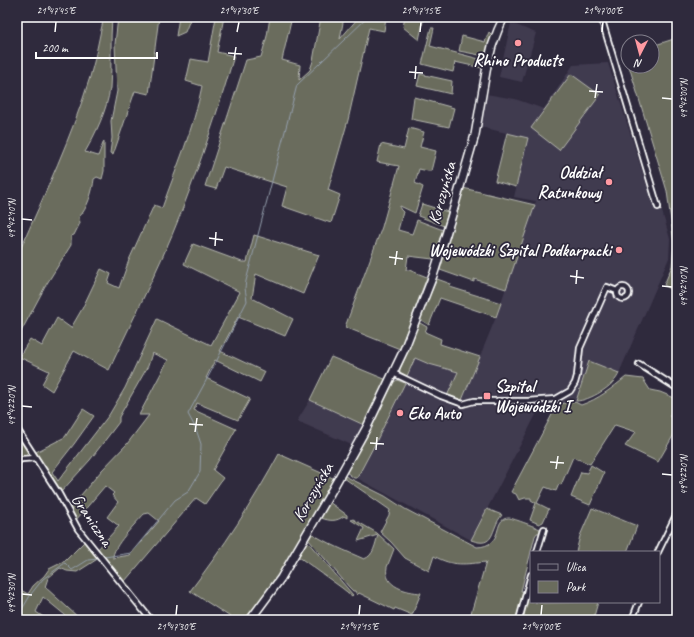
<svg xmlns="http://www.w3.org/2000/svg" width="694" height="637" font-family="Caveat,sans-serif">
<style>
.built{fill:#413a50}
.green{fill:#6a6c5d;stroke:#b4b6ae;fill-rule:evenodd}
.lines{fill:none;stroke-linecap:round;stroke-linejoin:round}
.stream{stroke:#949fad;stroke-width:1}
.minor-casing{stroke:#fff;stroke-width:8}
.secondary-casing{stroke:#fff;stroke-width:10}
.minor{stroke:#2f2a3d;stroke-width:4.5}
.secondary{stroke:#2f2a3d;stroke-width:7}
.ticks{fill:none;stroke:#fff;stroke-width:1.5}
.poi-dot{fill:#ff9aa2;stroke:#2f2a3d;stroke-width:1.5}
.labels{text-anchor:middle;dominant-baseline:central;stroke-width:3.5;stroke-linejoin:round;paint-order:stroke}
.poi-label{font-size:17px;font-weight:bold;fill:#fff;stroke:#2f2a3d;text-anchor:end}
.street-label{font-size:17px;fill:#fff;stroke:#2f2a3d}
.neatline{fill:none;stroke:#fff;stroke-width:1.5}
.ticks-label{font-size:10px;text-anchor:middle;fill:#fff}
</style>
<rect width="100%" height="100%" fill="#2f2a3d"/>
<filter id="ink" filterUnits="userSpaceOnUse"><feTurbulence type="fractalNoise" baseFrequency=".025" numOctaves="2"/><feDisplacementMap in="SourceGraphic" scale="8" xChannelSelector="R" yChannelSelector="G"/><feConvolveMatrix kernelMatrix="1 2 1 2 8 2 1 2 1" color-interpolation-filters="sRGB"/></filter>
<g filter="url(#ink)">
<g class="built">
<path d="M511,23L536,33L522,82L499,77Z"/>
<path d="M608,63L651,199L655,202L659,201L670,239L669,258L619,373L589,361L575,402L541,405L471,540L357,478L375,444L405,383L459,408L496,317L536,201L514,197L528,138L481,127L486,94L515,99L544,109L573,65Z"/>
<path d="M415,358L429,364L458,372L447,396L407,376Z"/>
<path d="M310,400L364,425L354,446L297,421Z"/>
</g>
<g class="green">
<path d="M104,17H112C110,41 112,65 110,88C107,110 96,133 85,152L98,156L104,141V171L102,179L97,177L94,179C93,190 87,210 79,217L80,223L74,235L71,236V245L46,285L17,339V246L20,250C45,193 72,136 90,77C96,57 99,37 104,17Z"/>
<path d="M118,17H159L149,94L135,91L113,155L110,153L112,138L111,121L117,91L115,44Z"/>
<path d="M179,17H191L185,32L176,36Z"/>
<path d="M216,17H224L217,52L234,56C221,101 206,146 190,189C168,251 137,310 109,370L74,351L52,391L42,384L49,371L19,357L30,339L42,346L57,318L71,328L82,309L101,269L111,274L108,283L119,288L129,260L154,205L162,208C176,168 194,128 202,86L186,81L191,59L208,62Z"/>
<path d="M270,17H292L282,60L300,65L299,80L310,70L313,61L321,17H344L340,39L359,17H386L384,31L369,28L348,120L328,190L340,195L331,223L282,206L287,187L224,167L216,189L205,186L246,60L261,57L267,36Z"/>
<path d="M405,17H424L419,40L403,27Z"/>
<path d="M431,28H434L430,46L483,60L482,68L455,62L453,72L422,64Z"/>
<path d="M489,32L492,35L485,56L459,51L462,36L485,42Z"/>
<path d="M677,38V293L664,285L672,266L674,244L667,191L629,66H652V46Z"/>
<path d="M420,74L452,81L451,94L417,86Z"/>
<path d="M571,74L600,95L559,150L531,128Z"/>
<path d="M414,97L454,108L449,127L411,119Z"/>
<path d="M409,128L424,132L420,147L436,151L431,171H428L419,169L415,183L423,187L415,213L400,206V209L403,212L398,230L412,234L417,220L443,230L433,259L408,256L406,270H409L427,277L400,349L345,327L382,227L399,166L377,162L381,144L404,149Z"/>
<path d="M507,133L528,138L516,187L495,181Z"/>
<path d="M463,188L535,205L506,289L474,279V282L440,270Z"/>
<path d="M422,204L448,212L444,226L418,216Z"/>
<path d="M254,235L319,255L303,294L256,274L252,298L293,319L285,336L238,317L220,351L265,372L260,382L215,360L206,378L250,399L238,420L197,403L194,410L236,429L213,470L223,478L205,504L196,498L125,581L130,587L127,588L97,550L119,526L107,517L118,502L112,495L114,493L105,486L76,520L70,508L102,470L127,444L149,415H139L168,360L152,353L148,366L119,417V422L90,460L61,492L36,456V452L65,437L83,409L94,416L74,444L52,472L58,481L109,415L125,388L157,319L211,345L240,292L184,264L193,244L242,262H247ZM149,513L159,521L130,555L113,558C112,547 136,523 144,514Z"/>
<path d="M437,279L451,284L450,287L501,303L496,317L440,298L429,325L421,320L420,317Z"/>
<path d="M417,322L420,323L427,327L425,332L441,339L440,344L480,357L462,400L447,396L458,372L429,364L415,358L407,376L400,372V369L405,358Z"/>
<path d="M331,357L387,380L364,425L310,400Z"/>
<path d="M589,361L619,373C615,386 589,401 576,401Z"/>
<path d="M626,377L643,379L650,390L660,392L677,399V403L669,416L677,422V429L658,462L625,446L636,432L615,425L590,464L573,457L561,485L559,484L556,491L545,487L537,503L549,509L543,522L539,524L530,520L536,503L531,500V498H525L519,500L516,494L511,492L555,409L557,404L575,402L581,405C599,399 612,388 626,377Z"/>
<path d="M397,380L405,383L375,444L357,478H354L346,472L394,382Z"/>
<path d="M17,432L31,452L29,456L17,458Z"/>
<path d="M279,454L335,479L285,567L246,620H235L190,591C223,548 253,502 279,454Z"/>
<path d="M591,465L604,473L590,505L571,497L581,472L587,473Z"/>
<path d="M345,476L385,496L405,509L477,547C505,546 492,519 508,518C510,517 536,527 540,529L541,533H537L535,536L521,591L526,592L517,620H469L486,562C466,564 453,567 434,556L429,571L405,558L391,542L380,532L389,515L390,510L344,478Z"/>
<path d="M329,502L347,515V518L344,516C336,522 330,521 321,518Z"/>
<path d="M592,508L637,526L627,552H576L580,536Z"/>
<path d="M487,509L502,515C490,529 496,549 471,540Z"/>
<path d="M353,519L377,533L394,549C392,555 389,561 387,567C383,587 407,592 421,593L412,615L395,608L394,610L359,593L357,595L355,591H353L349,587L308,539L311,533C328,544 346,551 364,559C374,556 375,544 378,535L358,541L364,528L351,520Z"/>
<path d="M85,541L90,546L89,548L91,549L99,558L77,572L67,571L60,568L48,578L45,587L79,618L77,620H62L65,615L43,597L36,612L48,620H17V588L28,594L33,586L44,576L49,569L65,561Z"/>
<path d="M307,541L353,595L352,596L342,588L299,557L297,558Z"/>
<path d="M526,598L531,599V602L544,603L598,602L593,620H521Z"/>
</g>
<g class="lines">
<g class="stream">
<path d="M105,557L131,553L175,500L188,492L200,472L201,444L196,429L188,414L214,366L247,301L245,288L246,281L297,85L368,17"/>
<path d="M17,618L31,594L43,579L65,563L72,570L88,560L98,559"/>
</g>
<defs>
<g id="minor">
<path d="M601,17L658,207"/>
<circle cx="623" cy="293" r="6"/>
<path d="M639,364L677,388"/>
<path d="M393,373L441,396L463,404L474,401H528L556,399L570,391L575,383L577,376L580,348L607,287L617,291"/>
<path d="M17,429L59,494L78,529L151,620"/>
<path d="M17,461L22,459L35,458"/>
<path d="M537,552L544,529"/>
<path d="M658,552L677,513"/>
<path d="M519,620L531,575"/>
<path d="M632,620L639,602"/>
</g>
<path id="secondary" d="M250,620L281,578L327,499L367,427L404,350L434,273L451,218L475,135L487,66L492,46L498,30L504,17"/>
</defs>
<use href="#minor" class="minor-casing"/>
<use href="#secondary" class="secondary-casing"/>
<use href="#minor" class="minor"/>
<use href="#secondary" class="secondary"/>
</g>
</g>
<path class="ticks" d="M55,32L56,22M237,32L239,22M420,32L421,22M602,32L603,22M228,53L242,54M234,60L236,47M409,72L423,73M415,79L416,66M589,91L603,92M595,98L597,84M662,98L672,99M22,219L32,220M209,238L223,240M215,246L216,232M389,257L403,259M395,265L397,251M570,276L584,278M576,284L577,270M662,286L672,287M22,406L32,407M189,424L203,425M195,432L197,418M370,443L384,444M376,450L377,437M550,462L564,463M556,469L558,456M662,474L672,475M22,594L32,595M176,615L177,605M359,615L360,605M541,615L542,605"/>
<g class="poi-dot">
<circle cx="518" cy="43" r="4"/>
<circle cx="609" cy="182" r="4"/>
<circle cx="619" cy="250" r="4"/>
<rect x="483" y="392" width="8" height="8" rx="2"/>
<circle cx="400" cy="413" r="4"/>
</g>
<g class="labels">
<g class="poi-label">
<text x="518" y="60" text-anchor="middle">Rhino Products</text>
<text x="601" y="172">Oddział<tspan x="601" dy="20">Ratunkowy</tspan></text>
<text x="611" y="250">Wojewódzki Szpital Podkarpacki</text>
<text x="495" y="386" text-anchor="start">Szpital<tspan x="495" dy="20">Wojewódzki I</tspan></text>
<text x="408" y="413" text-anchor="start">Eko Auto</text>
</g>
<g class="street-label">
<text transform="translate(442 193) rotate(-74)">Korczyńska</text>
<text transform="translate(313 492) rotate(-60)">Korczyńska</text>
<text transform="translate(92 520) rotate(56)">Graniczna</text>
</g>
</g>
<rect width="694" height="637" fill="none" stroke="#2f2a3d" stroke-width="44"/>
<rect x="530" y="551" width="130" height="52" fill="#2f2a3d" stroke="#827f8b"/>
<rect x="538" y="564" width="20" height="6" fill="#2f2a3d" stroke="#827f8b"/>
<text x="566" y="571" font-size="12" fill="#ffffff">Ulica</text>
<rect x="538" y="581" width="20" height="12" fill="#6a6c5d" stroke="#827f8b"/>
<text x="566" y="591" font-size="12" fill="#ffffff">Park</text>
<g transform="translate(640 54) rotate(186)"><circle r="19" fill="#2f2a3d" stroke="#827f8b"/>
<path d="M0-3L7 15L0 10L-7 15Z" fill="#ff9aa2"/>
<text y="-6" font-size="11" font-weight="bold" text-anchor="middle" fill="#ffffff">N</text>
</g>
<path d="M36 52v6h121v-6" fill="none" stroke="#ffffff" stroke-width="2"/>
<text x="42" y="52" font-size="12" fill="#ffffff" stroke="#2f2a3d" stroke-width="3" paint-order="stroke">200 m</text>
<rect x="22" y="22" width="650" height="593" class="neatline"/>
<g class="ticks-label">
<text x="56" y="14">21°47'45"E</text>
<text x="239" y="14">21°47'30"E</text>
<text x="421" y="14">21°47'15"E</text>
<text x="603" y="14">21°47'00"E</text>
<text transform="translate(683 99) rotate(-90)" y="4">49°42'00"N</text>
<text transform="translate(11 219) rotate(-90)" y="4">49°42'10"N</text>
<text transform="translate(683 287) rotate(-90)" y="4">49°42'10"N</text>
<text transform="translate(11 406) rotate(-90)" y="4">49°42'20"N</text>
<text transform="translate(683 475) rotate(-90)" y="4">49°42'20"N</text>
<text transform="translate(11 594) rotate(-90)" y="4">49°42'30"N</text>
<text x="176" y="630">21°47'30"E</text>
<text x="359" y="630">21°47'15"E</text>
<text x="541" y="630">21°47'00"E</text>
</g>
</svg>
